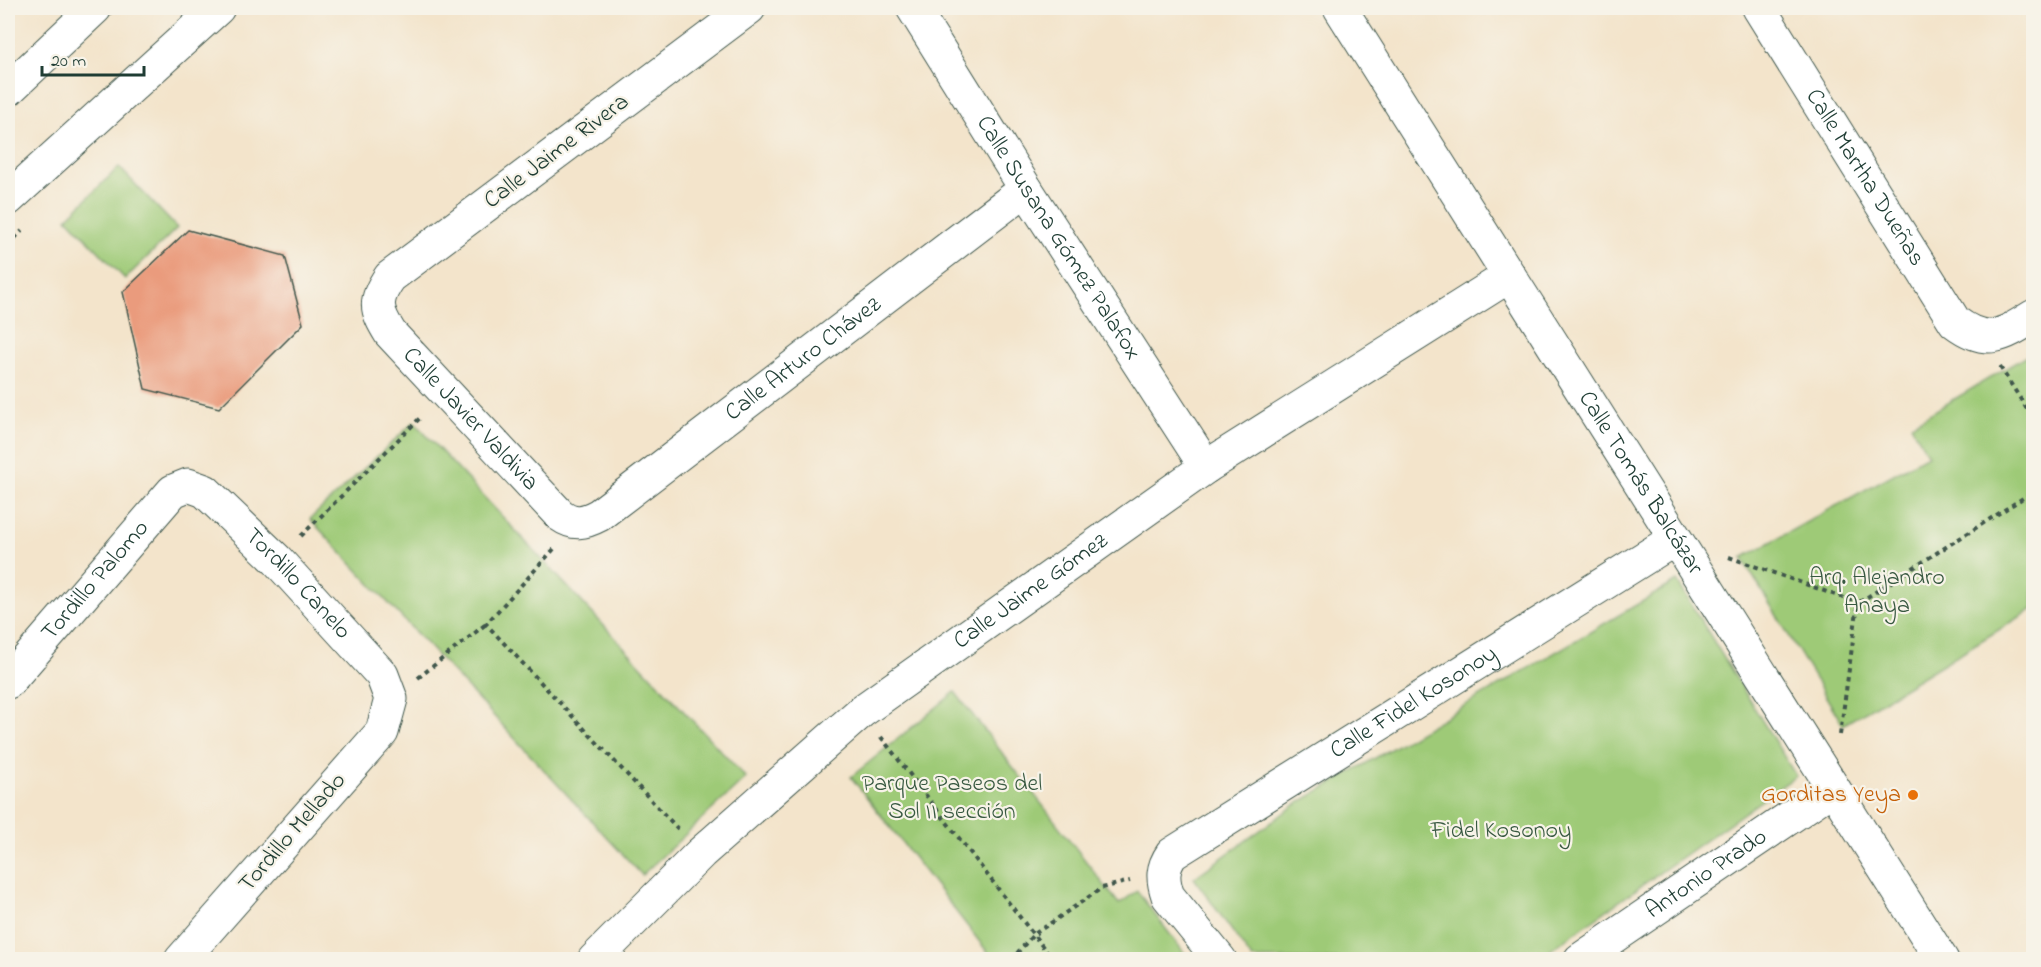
<svg xmlns="http://www.w3.org/2000/svg" width="2041" height="967" font-family="'Indie Flower',sans-serif">
<style>
.green{fill:#9eca77;stroke:#5e8456;stroke-width:1.5}
.building{fill:#ea9b7d}
.lines{fill:none;stroke-linecap:round;stroke-linejoin:round}
.minor-casing{stroke:#3f564b;stroke-width:35}
.tertiary-casing{stroke:#3f564b;stroke-width:35}
.path{stroke:#3f564b;stroke-width:4;stroke-dasharray:4.5 4.5;stroke-linecap:butt}
.minor{stroke:#fff;stroke-width:33}
.tertiary{stroke:#fff;stroke-width:33}
.food-dot{fill:#e8710a;stroke:#f7f3e8;stroke-width:2}
.labels{text-anchor:middle;dominant-baseline:central;stroke-width:4.5;stroke-linejoin:round;paint-order:stroke}
.street-label{font-size:24px;fill:#1f3d34;stroke:#f7f3e8}
.park-label{font-size:24px;fill:#385941;stroke:#f7f3e8}
.food-label{font-size:24px;fill:#c56008;stroke:#f7f3e8;text-anchor:end}
</style>
<rect width="100%" height="100%" fill="#f7f3e8"/>
<filter id="ink" filterUnits="userSpaceOnUse"><feTurbulence type="fractalNoise" baseFrequency=".0167" numOctaves="2"/><feDisplacementMap in="SourceGraphic" scale="12" xChannelSelector="R" yChannelSelector="G"/><feConvolveMatrix kernelMatrix="1 2 1 2 8 2 1 2 1" color-interpolation-filters="sRGB"/></filter>
<filter id="wash" filterUnits="userSpaceOnUse"><feTurbulence type="fractalNoise" baseFrequency=".008" numOctaves="4" result="noise"/><feDisplacementMap in="SourceGraphic" scale="24" xChannelSelector="R" yChannelSelector="G"/><feGaussianBlur stdDeviation="1.35" result="paint"/><feColorMatrix in="noise" values="0 0 0 0 0 0 0 0 0 0 0 0 0 0 0 0 0 1.4 0 .05"/><feComposite in="paint" operator="in"/></filter>
<g filter="url(#wash)">
<rect width="100%" height="100%" fill="#f3e4cb"/>
<g class="green">
<path d="M119,167L177,228L125,279L67,218Z"/>
<path d="M2033,352V609L1843,725L1742,558L1928,455L1911,425Z"/>
<path d="M414,422L746,778L642,875L310,519Z"/>
<path d="M1677,581L1796,776L1538,959H1252L1194,878L1295,805Z"/>
<path d="M955,692L1119,904L1137,891L1189,959H993L851,777Z"/>
</g>
<g id="blocks">
<path class="building" d="M188,230L285,256L303,324L219,408L145,389L123,292Z"/>
</g>
</g>
<g filter="url(#ink)">
<use href="#blocks" fill-opacity="0" stroke="#3f564b" stroke-width="1.5"/>
<g class="lines">
<defs>
<g id="minor">
<path id="s1" d="M749,8L390,277C374,300 375,309 390,333L560,515C574,525 584,523 599,515L1026,189"/>
<path id="s2" d="M913,8L1026,189L1206,467"/>
<path id="s3" d="M1340,8L1942,960"/>
<path id="s4" d="M1759,8L1955,322C1987,346 2002,336 2034,316"/>
<path id="s5" d="M8,682L173,491L188,485L205,491L277,560L382,675L391,699L382,732L181,960"/>
<path id="s6" d="M594,960L701,853L862,711L1206,467L1509,276"/>
<path id="s7" d="M1220,960L1168,896C1162,879 1162,868 1172,854L1675,539"/>
<path id="s8" d="M1580,960L1833,788"/>
</g>
<g id="tertiary">
<path d="M8,90L95,8"/>
<path d="M8,199L218,8"/>
</g>
</defs>
<use href="#minor" class="minor-casing"/>
<use href="#tertiary" class="tertiary-casing"/>
<g class="path">
<path d="M8,245L22,231"/>
<path d="M2000,367L2034,420"/>
<path d="M301,536L421,417"/>
<path d="M554,549L486,624L678,829"/>
<path d="M1729,557L1858,603"/>
<path d="M418,678L486,624"/>
<path d="M1840,735L1858,603L2034,491"/>
<path d="M881,737L1053,960"/>
<path d="M1011,960L1033,935L1102,888L1130,881"/>
</g>
<use href="#minor" class="minor"/>
<use href="#tertiary" class="tertiary"/>
</g>
</g>
<circle class="food-dot" cx="1913" cy="795" r="6"/>
<g class="labels">
<g class="street-label">
<text transform="translate(557 152) rotate(-37)">Calle Jaime Rivera</text>
<text stroke="none"><textPath href="#s4" startOffset="200">Calle Martha Dueñas</textPath></text>
<text stroke="none"><textPath href="#s2" startOffset="272">Calle Susana Gómez Palafox</textPath></text>
<text stroke="none"><textPath href="#s1" startOffset="1058">Calle Arturo Chávez</textPath></text>
<text stroke="none"><textPath href="#s1" startOffset="628">Calle Javier Valdivia</textPath></text>
<text stroke="none"><textPath href="#s3" startOffset="562">Calle Tomás Balcázar</textPath></text>
<text stroke="none"><textPath href="#s5" startOffset="134">Tordillo Palomo</textPath></text>
<text stroke="none"><textPath href="#s5" startOffset="418">Tordillo Canelo</textPath></text>
<text stroke="none"><textPath href="#s6" startOffset="573">Calle Jaime Gómez</textPath></text>
<text stroke="none"><textPath href="#s7" startOffset="412">Calle Fidel Kosonoy</textPath></text>
<text transform="translate(293 833) rotate(-49)">Tordillo Mellado</text>
<text stroke="none"><textPath href="#s8" startOffset="153">Antonio Prado</textPath></text>
</g>
<g class="park-label">
<text x="1877" y="578">Arq. Alejandro<tspan x="1877" dy="28">Anaya</tspan></text>
<text x="952" y="784">Parque Paseos del<tspan x="952" dy="28">Sol II sección</tspan></text>
<text x="1501" y="831">Fidel Kosonoy</text>
</g>
<g class="food-label">
<text x="1901" y="795">Gorditas Yeya</text>
</g>
</g>
<rect width="2041" height="967" fill="none" stroke="#f7f3e8" stroke-width="30"/>
<path d="M42 66v9h102v-9" fill="none" stroke="#1f3d34" stroke-width="3"/>
<text x="51" y="66" font-size="18" fill="#1f3d34" stroke="#f7f3e8" stroke-width="4.5" paint-order="stroke">20 m</text>
</svg>
